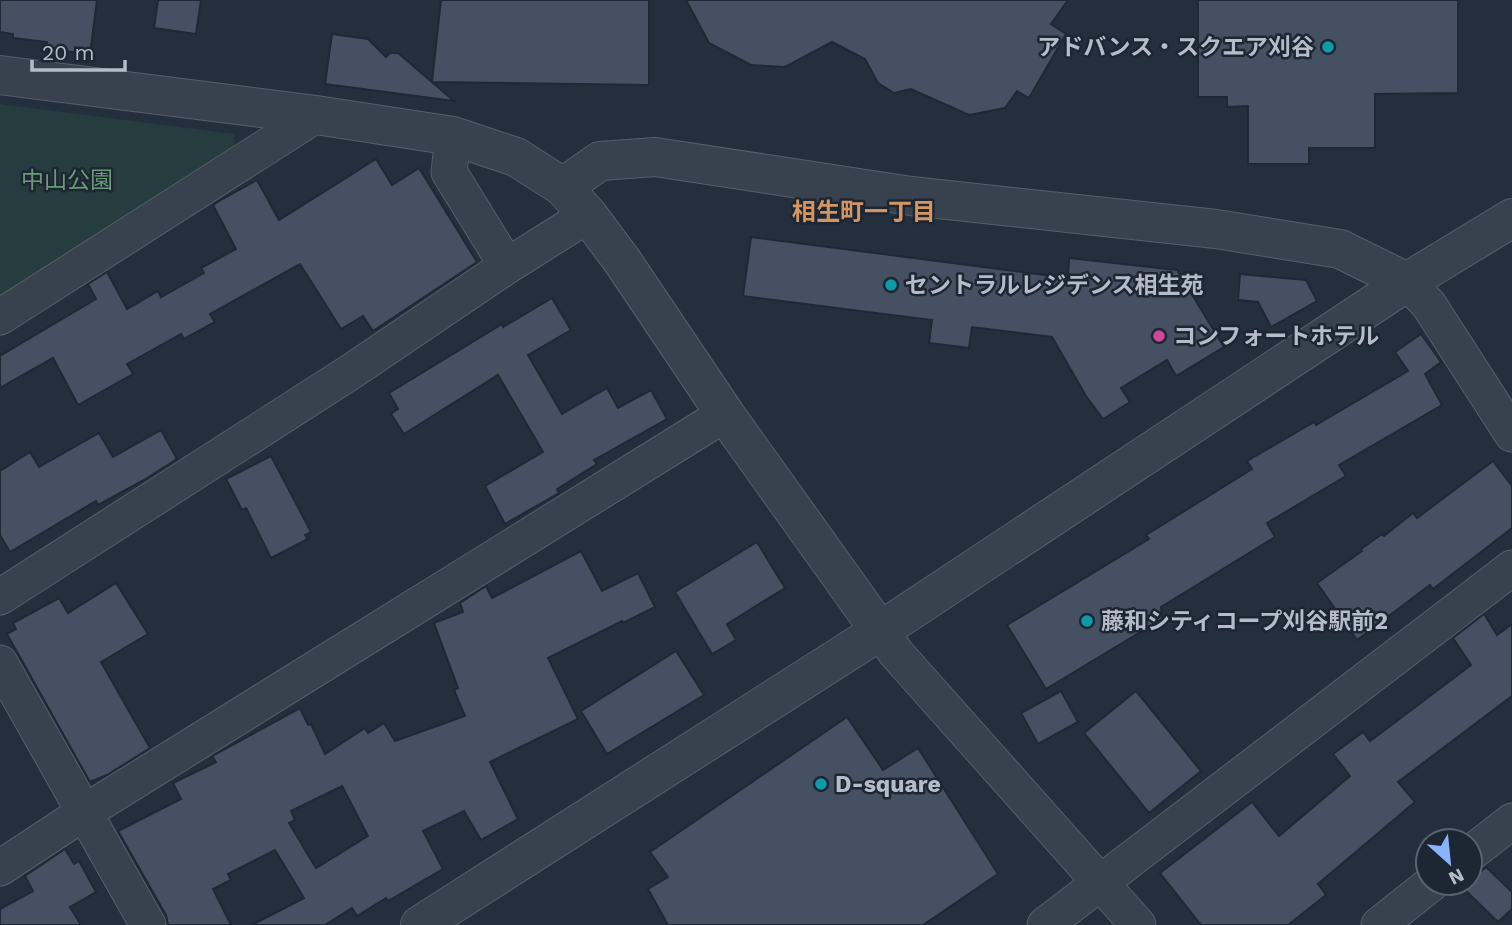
<svg xmlns="http://www.w3.org/2000/svg" width="1512" height="925" font-family="'Work Sans','Noto Sans JP',sans-serif">
<style>
.green{fill:#263c3f}
.building{fill:#455162;stroke:#1f2835;stroke-width:2;fill-rule:evenodd}
.lines{fill:none;stroke-linecap:round;stroke-linejoin:round}
.minor-casing{stroke:#565f6c;stroke-width:37}
.tertiary-casing{stroke:#565f6c;stroke-width:40}
.minor{stroke:#38414e;stroke-width:35}
.tertiary{stroke:#38414e;stroke-width:38}
.culture-dot{fill:#0f9aa8;stroke:#1d2633;stroke-width:2.5}
.hotel-dot{fill:#d1479c;stroke:#1d2633;stroke-width:2.5}
.labels{text-anchor:middle;dominant-baseline:central;stroke-width:5;stroke-linejoin:round;paint-order:stroke}
.poi-label{font-size:23px;font-weight:bold;fill:#b4bcc9;stroke:#1d2633;text-anchor:start}
.park-label{font-size:23px;fill:#6b9a76;stroke:#1d2633}
.neighbourhood-label{font-size:24px;font-weight:bold;fill:#d59563;stroke:#1d2633}
</style>
<rect width="100%" height="100%" fill="#242f3e"/>
<path class="green" d="M0,104L234,134L235,154L0,302Z"/>
<g class="building">
<path d="M0,0H97L90,54L46,49L47,42L13,38V34L0,32Z"/>
<path d="M158,0H201L196,34L154,28Z"/>
<path d="M441,0H649V85L432,82Z"/>
<path d="M686,0H1068L1051,24L1066,34L1029,98L1017,91L1005,108L969,115L911,89L894,93L878,83L865,59L832,42L785,67L751,65L709,43Z"/>
<path d="M1198,0H1458V93L1375,94V148H1309V164H1248V106L1227,107V97H1198Z"/>
<path d="M332,34L368,39L386,57L390,53H398L454,101L325,84Z"/>
<path d="M376,159L392,185L419,168L477,262L373,331L363,316L341,329L300,264L210,314L215,322L184,339L181,334L127,364L133,374L78,405L53,358L0,388V356L96,299L88,284L107,272L127,309L158,291L161,297L204,273L201,268L236,249L213,205L221,200L257,180L279,220Z"/>
<path d="M751,237L1068,278L1069,258L1177,270L1224,347L1176,376L1167,360L1121,388L1130,402L1103,419L1086,396L1052,337L972,327L969,348L929,343L932,320L743,296Z"/>
<path d="M1240,274L1306,280L1317,301L1271,327L1258,302L1238,300Z"/>
<path d="M552,298L571,330L528,355L562,414L607,388L618,408L651,390L667,419L594,460L597,464L557,489L559,493L505,524L485,486L543,452L498,375L404,434L391,414L398,409L389,393L502,324L503,327Z"/>
<path d="M1421,334L1441,362L1425,374L1442,405L1339,465L1346,476L1267,523L1275,537L1161,607L1162,619L1046,689L1007,625L1149,539L1146,535L1252,469L1247,461L1314,422L1316,425L1408,371L1395,352Z"/>
<path d="M161,430L177,459L144,480L98,505L96,501L10,552L0,535V471L30,452L39,467L99,433L113,457Z"/>
<path d="M271,456L311,532L305,535L308,539L271,558L246,508L242,510L226,479Z"/>
<path d="M1493,461L1512,486V528L1433,589L1430,585L1357,640L1317,583L1362,551L1361,549L1382,534L1384,536L1413,513L1417,518Z"/>
<path d="M757,542L785,588L727,624L736,640L712,654L675,592Z"/>
<path d="M581,551L602,591L638,573L655,607L623,623L622,621L548,658L578,719L490,762L518,819L481,840L464,811L423,831L443,869L388,901L386,898L357,916L352,908L325,925H252L304,898L275,850L228,874L231,880L213,889L231,925H168L166,915L118,831L181,799L173,783L216,762L212,756L300,708L308,725L311,724L325,754L365,728L368,733L384,723L395,741L465,716L454,690L458,688L434,623L463,612L460,603L486,586L492,598ZM342,786L368,836L316,868L289,823L295,820L291,811Z"/>
<path d="M116,583L148,634L101,662L150,748L107,775L90,782L7,634L16,629L13,623L59,598L68,613Z"/>
<path d="M1484,614L1497,635L1512,624V696L1398,782L1415,802L1318,884L1326,895L1288,925H1201L1160,873L1252,802L1279,836L1350,776L1333,754L1363,732L1370,741L1471,665L1453,638Z"/>
<path d="M676,651L704,695L607,754L581,711Z"/>
<path d="M1061,691L1078,722L1038,744L1021,713Z"/>
<path d="M1136,691L1201,771L1149,813L1084,733Z"/>
<path d="M847,717L883,770L918,748L998,874L923,925H668L648,889L668,877L650,852Z"/>
<path d="M65,849L74,864L79,861L96,892L70,907L81,925H0V909L33,891L25,876Z"/>
<path d="M1486,867L1512,892V909L1498,922L1462,887Z"/>
</g>
<g class="lines">
<defs>
<g id="minor">
<path d="M453,136L449,172L507,266"/>
<path d="M1407,282L1429,305L1512,434"/>
<path d="M0,317L316,115"/>
<path d="M0,597L352,371L507,266L588,215"/>
<path d="M880,631L896,653L1138,925"/>
<path d="M0,663L148,925"/>
<path d="M1470,854L1512,821"/>
<path d="M0,868L85,812L725,414"/>
<path d="M1045,925L1512,568"/>
<path d="M1379,925L1432,883"/>
</g>
<g id="tertiary">
<path d="M0,75L316,115L453,136L516,157L563,187L588,215L623,262L725,414L880,631"/>
<path d="M563,187L600,161L655,157L911,196L1216,229L1340,249L1407,282"/>
<path d="M420,925L880,631L1407,282L1512,218"/>
</g>
</defs>
<use href="#minor" class="minor-casing"/>
<use href="#tertiary" class="tertiary-casing"/>
<use href="#minor" class="minor"/>
<use href="#tertiary" class="tertiary"/>
</g>
<g class="culture-dot">
<circle cx="1328" cy="47" r="7"/>
<circle cx="891" cy="285" r="7"/>
<circle cx="1087" cy="621" r="7"/>
<circle cx="821" cy="784" r="7"/>
</g>
<circle class="hotel-dot" cx="1159" cy="336" r="7"/>
<g class="labels">
<g class="poi-label">
<text x="1314" y="47" text-anchor="end">アドバンス・スクエア刈谷</text>
<text x="905" y="285">セントラルレジデンス相生苑</text>
<text x="1173" y="336">コンフォートホテル</text>
<text x="1101" y="621">藤和シティコープ刈谷駅前2</text>
<text x="835" y="784">D-square</text>
</g>
<g class="park-label">
<text x="67" y="180">中山公園</text>
</g>
<g class="neighbourhood-label">
<text x="864" y="212">相生町一丁目</text>
</g>
</g>
<g transform="translate(1449 862) rotate(153)"><circle r="33" fill="#1d2633" stroke="#59626f" stroke-width="2"/>
<path d="M0-5L12 26L0 18L-12 26Z" fill="#8ab4f8"/>
<text y="-10" font-size="19" font-weight="bold" text-anchor="middle" fill="#b4bcc9">N</text>
</g>
<path d="M32 60v10h93v-10" fill="none" stroke="#b4bcc9" stroke-width="3.5"/>
<text x="42" y="60" font-size="21" fill="#b4bcc9" stroke="#1d2633" stroke-width="5" paint-order="stroke">20 m</text>
</svg>
